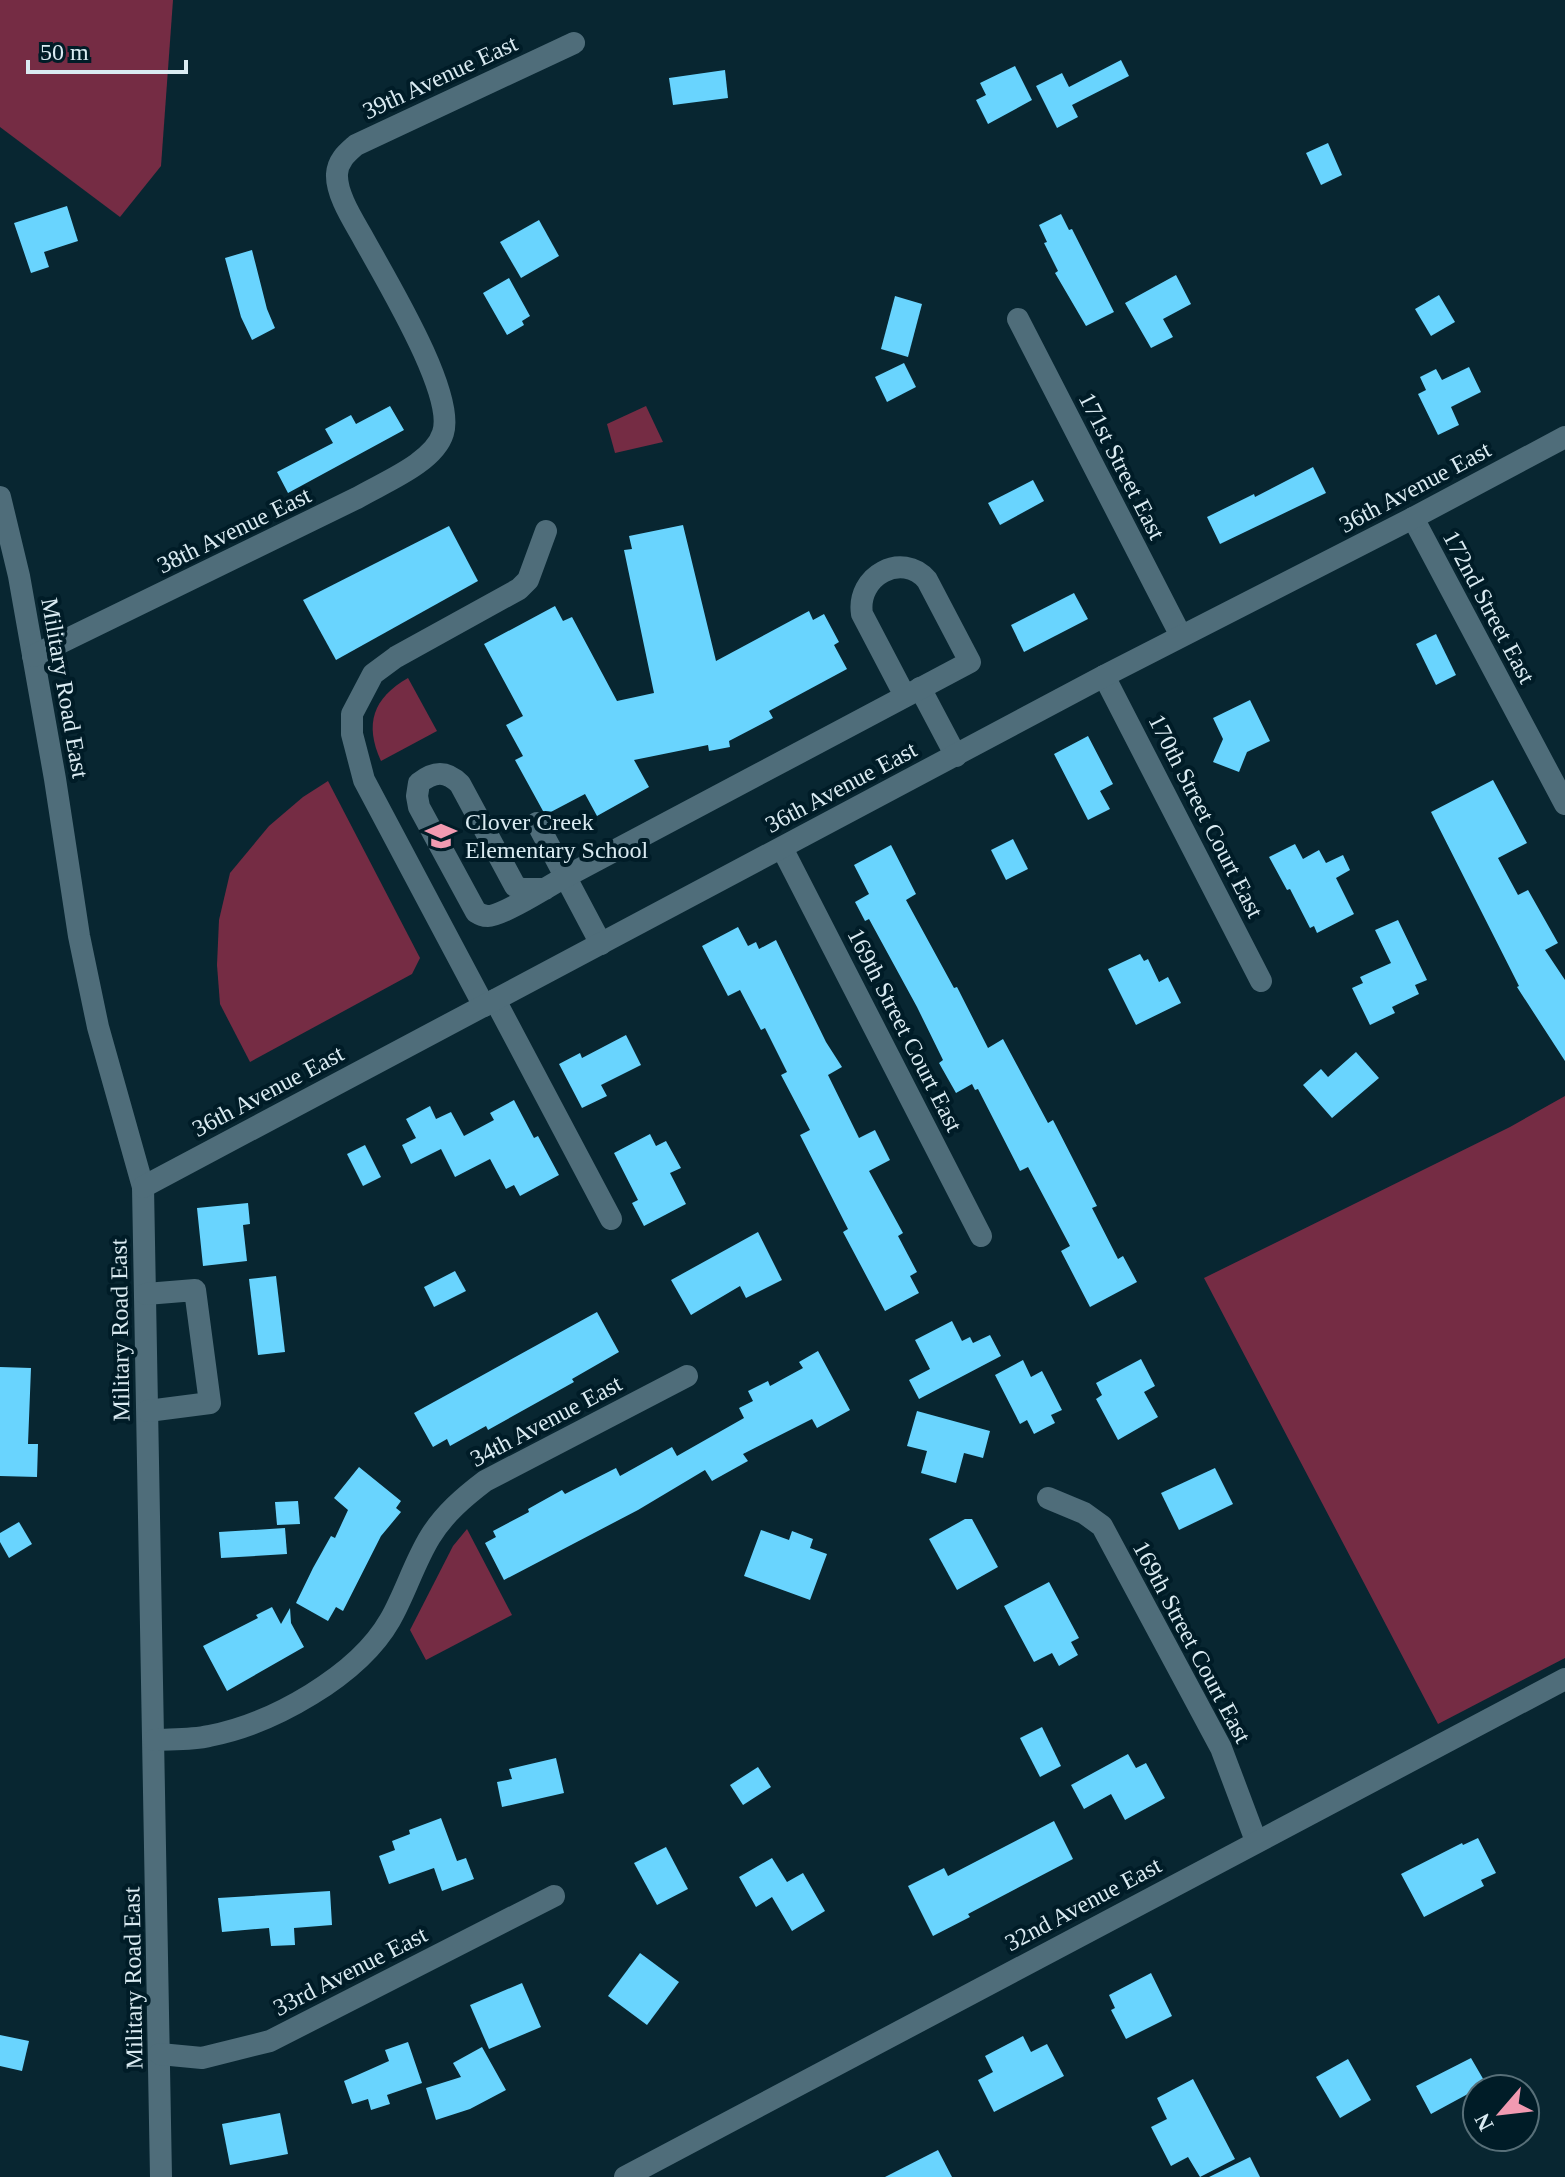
<svg xmlns="http://www.w3.org/2000/svg" width="1565" height="2177" font-family="'Times New Roman',serif">
<style>
.green{fill:#752c44}
.building{fill:#69d4fe}
.lines{fill:none;stroke-linecap:round;stroke-linejoin:round}
.minor{stroke:#4f6d7a;stroke-width:22}
.labels{text-anchor:middle;dominant-baseline:central;stroke-width:8;stroke-linejoin:round;paint-order:stroke}
.street-label{font-size:24px;fill:#daebf2;stroke:#001c27}
.poi-label{font-size:24px;fill:#daebf2;stroke:#001c27;text-anchor:start}
</style>
<rect width="100%" height="100%" fill="#082631"/>
<g class="green">
<path d="M0,0H173L161,166L120,217L0,127Z"/>
<path d="M646,406L663,442L615,453L607,424Z"/>
<path d="M408,678L437,731L381,761C364,724 373,698 408,678Z"/>
<path d="M328,781L420,958L412,974L250,1062L220,1004L217,965L219,920L230,873L269,826L303,797Z"/>
<path d="M1565,1096V1658L1438,1724L1204,1278L1510,1127Z"/>
<path d="M467,1529L512,1615L426,1660L410,1630L453,1546Z"/>
</g>
<g class="building">
<path d="M1121,60L1129,76L1072,105L1078,117L1057,128L1036,86L1062,73L1069,87Z"/>
<path d="M1015,66L1032,100L988,124L976,100L986,95L980,83Z"/>
<path d="M725,70L728,98L673,105L669,78Z"/>
<path d="M1328,143L1342,175L1321,185L1306,153Z"/>
<path d="M67,206L78,241L44,252L49,267L31,273L14,223Z"/>
<path d="M1061,214L1069,230L1072,229L1114,312L1086,326L1055,273L1058,271L1044,243L1047,242L1039,225Z"/>
<path d="M539,220L559,256L521,278L500,242Z"/>
<path d="M252,250L267,309L275,328L252,340L241,317L225,258Z"/>
<path d="M1176,275L1191,304L1163,319L1173,337L1151,348L1125,303Z"/>
<path d="M509,278L530,316L522,321L524,325L507,335L483,293Z"/>
<path d="M1439,295L1455,322L1431,336L1415,309Z"/>
<path d="M895,296L922,304L908,357L881,349Z"/>
<path d="M904,363L916,387L887,402L875,377Z"/>
<path d="M1469,367L1481,392L1451,407L1459,425L1438,435L1418,394L1426,390L1420,377L1436,369L1442,380Z"/>
<path d="M390,406L404,430L288,493L277,472L333,443L325,429L351,415L356,424Z"/>
<path d="M1313,467L1326,493L1220,544L1207,517L1254,494L1255,497Z"/>
<path d="M1033,480L1044,501L1000,525L988,503Z"/>
<path d="M683,525L716,661L809,611L813,620L824,614L839,642L834,645L847,669L769,711L773,718L729,741L730,747L709,751L708,745L634,760L649,787L597,816L585,794L547,814L543,811L515,760L523,756L506,725L523,716L484,644L555,606L563,621L572,617L617,701L654,693L624,550L632,549L629,536Z"/>
<path d="M449,526L478,581L336,660L303,600Z"/>
<path d="M1074,593L1088,619L1024,652L1011,625Z"/>
<path d="M1436,634L1456,675L1436,685L1416,644Z"/>
<path d="M1250,700L1270,741L1247,752L1239,772L1213,762L1223,739L1213,718Z"/>
<path d="M1088,736L1113,784L1100,791L1110,809L1088,820L1054,754Z"/>
<path d="M1493,780L1527,843L1498,858L1518,895L1528,890L1558,943L1545,950L1565,980V1061L1517,987L1519,986L1431,812Z"/>
<path d="M1013,839L1028,869L1006,880L991,850Z"/>
<path d="M1295,844L1303,859L1319,850L1326,863L1343,855L1350,870L1336,878L1354,914L1317,933L1314,926L1310,928L1290,889L1287,890L1269,857Z"/>
<path d="M891,845L916,894L906,900L954,988L957,987L988,1048L1003,1039L1048,1123L1053,1120L1097,1206L1092,1208L1118,1259L1123,1256L1137,1282L1090,1307L1061,1251L1070,1246L1028,1167L1020,1171L978,1089L975,1090L972,1084L956,1093L939,1063L943,1060L917,1007L869,919L865,921L855,902L869,894L854,865Z"/>
<path d="M1398,920L1427,980L1415,985L1419,994L1392,1007L1395,1013L1370,1025L1352,988L1363,983L1360,977L1391,963L1375,930Z"/>
<path d="M738,927L748,946L756,942L759,949L776,940L826,1042L842,1067L828,1075L859,1138L875,1130L890,1160L869,1171L903,1233L898,1236L917,1272L910,1276L919,1293L885,1311L843,1232L848,1229L800,1135L810,1130L781,1075L787,1072L765,1028L761,1030L740,990L728,996L702,946Z"/>
<path d="M1140,954L1144,961L1148,959L1159,982L1168,977L1181,1003L1136,1025L1108,969Z"/>
<path d="M626,1035L641,1065L601,1085L607,1096L582,1108L559,1064L580,1053L582,1058Z"/>
<path d="M1356,1052L1379,1078L1332,1118L1303,1085L1321,1069L1328,1077Z"/>
<path d="M514,1100L534,1138L538,1136L559,1175L520,1196L514,1185L506,1189L490,1159L455,1177L441,1149L411,1164L402,1145L416,1138L406,1119L430,1106L436,1119L451,1112L464,1136L494,1120L490,1113Z"/>
<path d="M650,1134L656,1146L666,1141L681,1168L670,1173L686,1204L644,1226L632,1203L638,1200L614,1153Z"/>
<path d="M365,1145L381,1177L363,1186L347,1154Z"/>
<path d="M248,1203L250,1224L243,1225L247,1261L203,1266L197,1208Z"/>
<path d="M758,1232L782,1280L746,1298L740,1286L691,1315L671,1280Z"/>
<path d="M455,1271L466,1291L434,1307L424,1287Z"/>
<path d="M276,1276L285,1352L258,1355L249,1279Z"/>
<path d="M597,1312L619,1352L572,1379L574,1382L488,1430L486,1426L450,1446L447,1439L433,1447L414,1413Z"/>
<path d="M952,1321L962,1341L970,1337L973,1343L990,1335L1001,1356L919,1399L909,1380L930,1369L915,1340Z"/>
<path d="M818,1351L850,1410L817,1428L812,1419L743,1454L748,1461L712,1481L705,1470L638,1510L504,1580L485,1543L496,1537L493,1531L529,1512L528,1509L562,1490L565,1494L616,1468L620,1476L672,1447L677,1456L744,1418L739,1408L753,1401L748,1391L768,1381L770,1386L803,1368L799,1362Z"/>
<path d="M1141,1359L1155,1386L1144,1392L1158,1417L1118,1440L1096,1399L1102,1395L1096,1383Z"/>
<path d="M1023,1360L1031,1377L1042,1371L1062,1410L1051,1415L1055,1423L1034,1434L1027,1420L1020,1424L995,1375Z"/>
<path d="M0,1367L31,1368L28,1444H38L37,1477L0,1476Z"/>
<path d="M917,1411L990,1431L983,1458L964,1453L956,1483L921,1473L927,1451L907,1446Z"/>
<path d="M359,1467L401,1501L396,1508L401,1512L381,1536L343,1611L336,1607L328,1621L296,1603L313,1568L331,1536L335,1538L348,1510L334,1498Z"/>
<path d="M1215,1468L1233,1504L1179,1530L1161,1493Z"/>
<path d="M298,1501L300,1524L277,1525L275,1502Z"/>
<path d="M965,1519H972L998,1567L957,1590L929,1539Z"/>
<path d="M19,1522L32,1544L9,1558L0,1542V1533Z"/>
<path d="M285,1528L287,1554L221,1558L219,1532Z"/>
<path d="M761,1530L789,1540L792,1531L813,1539L810,1548L827,1554L810,1600L744,1576Z"/>
<path d="M1049,1582L1079,1638L1071,1642L1078,1655L1059,1666L1052,1653L1034,1662L1004,1606Z"/>
<path d="M272,1607L281,1624L290,1608L291,1623L304,1647L227,1691L203,1646L258,1618L256,1615Z"/>
<path d="M1042,1727L1061,1766L1040,1777L1020,1738Z"/>
<path d="M1128,1754L1136,1768L1146,1763L1165,1798L1125,1820L1111,1794L1084,1809L1071,1785Z"/>
<path d="M556,1758L564,1793L502,1807L497,1782L512,1779L509,1769Z"/>
<path d="M758,1767L771,1787L743,1805L730,1785Z"/>
<path d="M441,1818L457,1861L466,1858L474,1879L442,1891L434,1868L389,1884L379,1856L395,1850L392,1841L410,1834L409,1830Z"/>
<path d="M1054,1821L1073,1859L968,1914L970,1917L933,1936L908,1886L944,1868L948,1876Z"/>
<path d="M1478,1838L1496,1873L1481,1880L1484,1886L1424,1917L1401,1874L1462,1843L1463,1845Z"/>
<path d="M666,1847L688,1889L657,1905L634,1863Z"/>
<path d="M772,1858L787,1882L803,1873L825,1911L792,1931L772,1897L756,1907L739,1877Z"/>
<path d="M330,1891L332,1925L294,1928L295,1945L271,1946L269,1928L222,1932L218,1898Z"/>
<path d="M640,1953L679,1982L647,2025L608,1996Z"/>
<path d="M1151,1973L1172,2016L1126,2039L1111,2010L1115,2008L1109,1995Z"/>
<path d="M522,1983L541,2027L489,2049L470,2005Z"/>
<path d="M0,2035L29,2041L22,2071L0,2066Z"/>
<path d="M1023,2036L1031,2052L1047,2044L1064,2076L994,2112L978,2080L993,2072L985,2056Z"/>
<path d="M408,2042L422,2083L387,2095L390,2104L371,2110L368,2099L352,2104L344,2081L389,2061L385,2050Z"/>
<path d="M482,2047L506,2090L470,2109L436,2120L426,2088L461,2077L453,2063Z"/>
<path d="M1471,2058L1489,2089H1477L1431,2114L1416,2086Z"/>
<path d="M1348,2059L1371,2100L1340,2118L1316,2077Z"/>
<path d="M1193,2079L1235,2159L1200,2177L1188,2157L1171,2166L1151,2127L1167,2119L1157,2098Z"/>
<path d="M280,2113L288,2154L230,2165L222,2124Z"/>
<path d="M938,2150L952,2177H885Z"/>
<path d="M1250,2157L1260,2177H1209Z"/>
</g>
<g class="lines">
<g class="minor">
<path d="M1018,319L1181,636"/>
<path d="M0,497L19,576L55,779L79,936L98,1027L143,1187L161,2177"/>
<path d="M1413,518L1565,804"/>
<path d="M33,656L357,498C382,483 434,463 443,433C456,393 383,275 362,236C353,220 336,194 337,174C338,160 347,153 356,145L574,43"/>
<path d="M1104,676L1261,981"/>
<path d="M920,688L956,756"/>
<path d="M537,823L601,944"/>
<path d="M782,848L981,1236"/>
<path d="M545,889H522L515,886L460,784C446,770 434,771 419,783L417,796L419,807L476,912C481,915 483,916 488,916C502,916 551,885 565,877L970,662L927,580C902,551 856,576 862,614L905,696"/>
<path d="M495,1000L611,1219"/>
<path d="M484,1006L364,780L352,734V714L373,674L396,657L519,589L528,580L546,531"/>
<path d="M143,1187L1104,676L1413,518L1565,437"/>
<path d="M146,1294L195,1290L210,1403L148,1411"/>
<path d="M1048,1498L1084,1513L1102,1526L1221,1748L1256,1841"/>
<path d="M154,1740C172,1739 192,1740 209,1736C272,1724 358,1676 390,1620C405,1594 414,1563 430,1537C444,1514 464,1497 485,1481L687,1376"/>
<path d="M160,2054L202,2058L270,2041L554,1896"/>
<path d="M625,2177L1565,1679"/>
</g>
</g>
<defs>
<symbol id="school-bare" viewBox="-9 -9 18 18"><path d="M0-5L7-2L0 1L-7-2ZM-4 1L0 2.5L4 1V4Q0 6-4 4Z" fill="#f19ab1" stroke="#001c27" stroke-width="2.5" paint-order="stroke"/></symbol>
</defs>
<g fill-rule="evenodd">
<use href="#school-bare" x="419" y="814" width="44" height="44"/>
</g>
<g class="labels">
<g class="street-label">
<text transform="translate(440 77) rotate(-25)">39th Avenue East</text>
<text transform="translate(1122 466) rotate(63)">171st Street East</text>
<text transform="translate(1415 487) rotate(-28)">36th Avenue East</text>
<text transform="translate(234 530) rotate(-26)">38th Avenue East</text>
<text transform="translate(1489 607) rotate(62)">172nd Street East</text>
<text transform="translate(65 688) rotate(80)">Military Road East</text>
<text transform="translate(841 787) rotate(-28)">36th Avenue East</text>
<text transform="translate(1206 816) rotate(63)">170th Street Court East</text>
<text transform="translate(905 1030) rotate(63)">169th Street Court East</text>
<text transform="translate(268 1091) rotate(-28)">36th Avenue East</text>
<text transform="translate(120 1330) rotate(-91)">Military Road East</text>
<text transform="translate(546 1421) rotate(-28)">34th Avenue East</text>
<text transform="translate(1192 1642) rotate(62)">169th Street Court East</text>
<text transform="translate(1083 1904) rotate(-28)">32nd Avenue East</text>
<text transform="translate(350 1971) rotate(-27)">33rd Avenue East</text>
<text transform="translate(133 1978) rotate(-91)">Military Road East</text>
</g>
<g class="poi-label">
<text x="465" y="822">Clover Creek<tspan x="465" dy="28">Elementary School</tspan></text>
</g>
</g>
<g transform="translate(1501 2113) rotate(242)"><circle r="38" fill="#001c27" stroke="#576f78" stroke-width="2"/>
<path d="M0-6L14 30L0 20L-14 30Z" fill="#f19ab1"/>
<text y="-12" font-size="22" font-weight="bold" text-anchor="middle" fill="#daebf2">N</text>
</g>
<path d="M28 60v12h158v-12" fill="none" stroke="#daebf2" stroke-width="4"/>
<text x="40" y="60" font-size="24" fill="#daebf2" stroke="#001c27" stroke-width="6" paint-order="stroke">50 m</text>
</svg>
